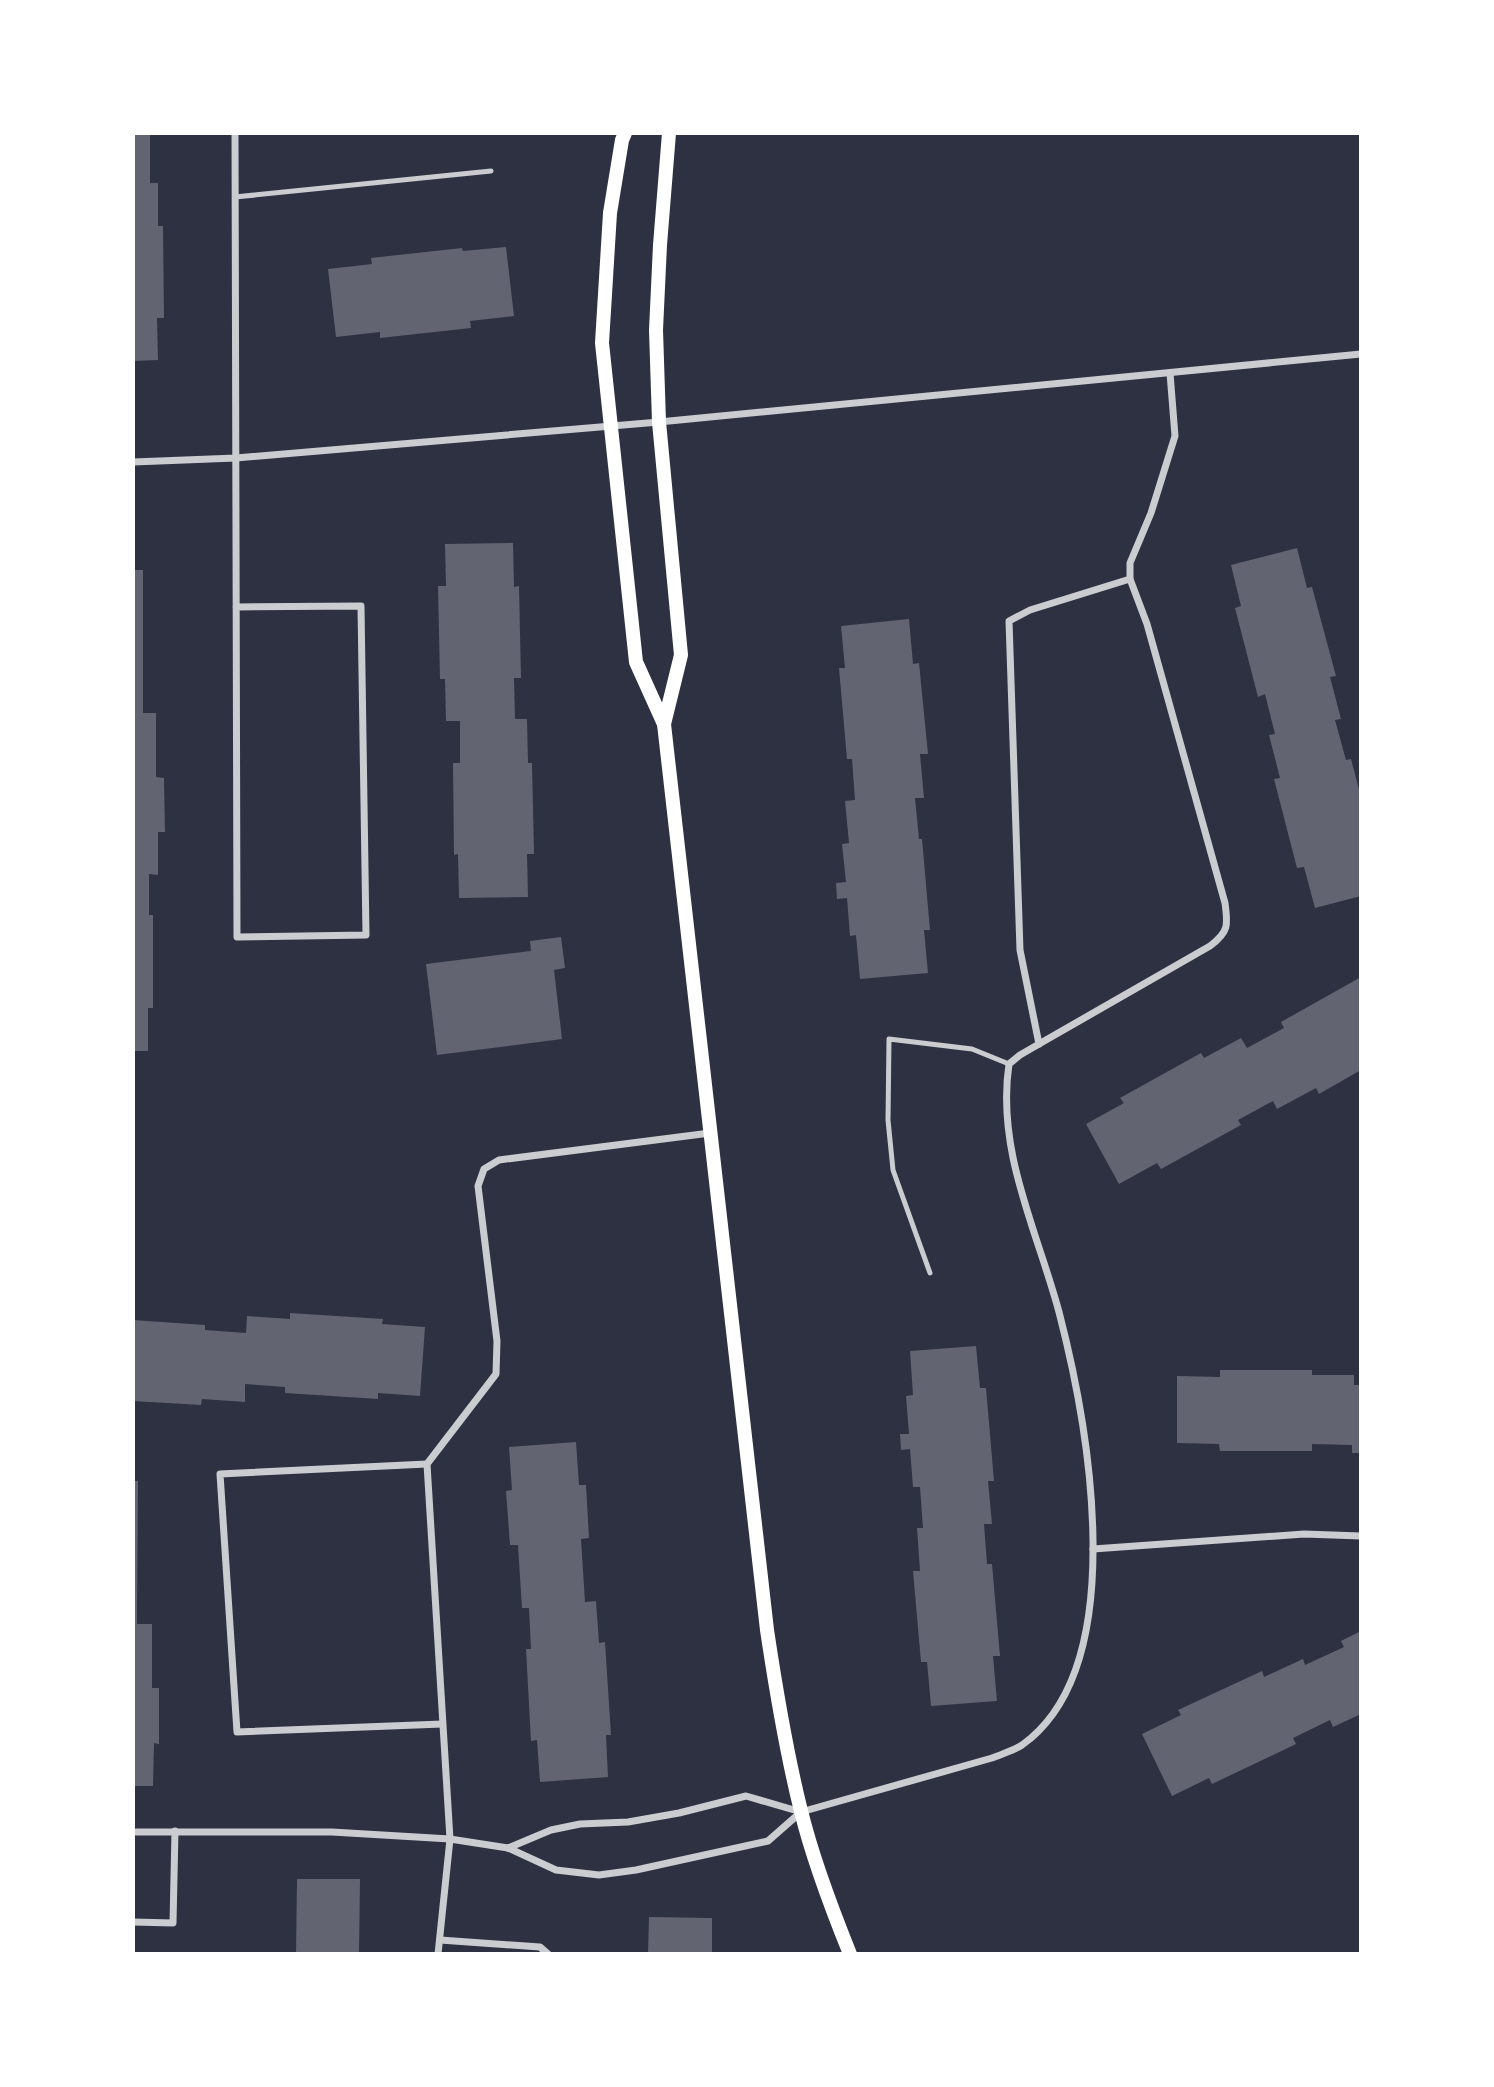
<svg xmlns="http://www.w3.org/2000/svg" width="1494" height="2087" font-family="'Open Sans',sans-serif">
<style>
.building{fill:#626471}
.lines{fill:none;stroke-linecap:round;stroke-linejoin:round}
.service{stroke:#caccd0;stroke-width:5}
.minor{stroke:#caccd0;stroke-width:7}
.secondary{stroke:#fff;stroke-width:14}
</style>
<rect width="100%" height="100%" fill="#2d3142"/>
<g class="building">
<path d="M133,133H150V183H158V226H163L164,318H157L158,360L133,361Z"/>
<path d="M506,247L514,316L470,321L471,328L380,338V332L336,337L328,269L372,264L371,258L462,248L463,251Z"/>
<path d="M513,543L514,587L519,586L521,678H514L515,719H527L528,763H532L534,854H527L528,897L459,898L458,854L454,855L453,763H460V721H446L445,679H440L438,586H446L445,544Z"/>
<path d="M1297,548L1307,588L1312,587L1336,676L1330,677L1341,719L1335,720L1346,760L1351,759L1361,797V896L1315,908L1304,867L1297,868L1274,779L1280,778L1269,735L1275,734L1265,694L1258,697L1235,608L1241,606L1231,565Z"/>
<path d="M133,570H143V713H156V777L164,778L165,832H158V875L149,874V915H153V1008H148V1051H133Z"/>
<path d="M909,619L913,664L919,663L928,754H920L924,798H915L919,839H922L930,930H924L928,973L860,979L856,935L850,936L847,898L837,899L836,883L846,882L842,844L849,843L845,801L855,800L852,759H847L839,668H845L841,626Z"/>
<path d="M561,937L565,968L554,970L562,1039L437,1055L426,964L531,951L530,941Z"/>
<path d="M1361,977V1070L1319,1094L1316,1088L1277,1109L1273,1101L1238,1120L1241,1125L1161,1169L1157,1163L1119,1184L1086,1124L1124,1103L1120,1098L1201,1053L1204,1058L1241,1038L1247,1048L1284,1028L1281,1022Z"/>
<path d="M290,1313L383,1319L382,1324L425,1327L420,1396L378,1393V1399L285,1393V1387L245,1384V1402L202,1399L201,1405L133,1401V1320L205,1325V1330L246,1333L247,1316L290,1319Z"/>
<path d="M976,1346L980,1388H986L994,1481H988L992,1524H984L987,1564H992L1000,1656H993L997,1701L931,1706L927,1662H921L913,1571H920L917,1528H923L920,1487H913L910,1449L901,1450L900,1434H909L906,1396L913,1395L910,1351Z"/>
<path d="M1220,1370H1312V1375H1354V1385H1361V1453H1352V1445L1312,1444V1451H1220L1219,1444L1177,1443V1376L1220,1377Z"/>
<path d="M576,1442L579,1485H586L589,1538L581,1539L585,1602L596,1601L599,1643L605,1642L611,1735H606L608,1777L540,1782L537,1740L531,1741L526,1649H531L529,1608H522L518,1545H510L506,1491L512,1490L509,1447Z"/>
<path d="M133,1481H138L137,1624H152V1688H159V1744L154,1743L153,1786H133Z"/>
<path d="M1361,1631V1714L1333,1727L1330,1720L1293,1738L1296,1744L1212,1784L1209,1778L1172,1796L1142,1734L1181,1715L1178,1710L1262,1671L1264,1677L1303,1659L1305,1665L1344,1647L1341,1641Z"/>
<path d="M297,1879H360L359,1954H296Z"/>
<path d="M649,1917L712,1918V1954H648Z"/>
</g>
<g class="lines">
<g class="service">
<path d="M235,197L491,171"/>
<path d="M930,1273L893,1170L888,1120L889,1039L972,1049L1009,1064"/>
</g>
<g class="minor">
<path d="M235,133L237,937L366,935L361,606L236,607"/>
<path d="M133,462L236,458L659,422L1361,354"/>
<path d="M1039,1044L1020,950L1009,621L1030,610L1130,579"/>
<path d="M427,1464L220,1474L237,1732L442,1724"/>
<path d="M1093,1549L1304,1534L1361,1536"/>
<path d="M133,1832H332L450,1839L508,1848L556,1870L599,1875L636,1870L768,1841L801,1812L992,1758C1002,1754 1013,1751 1022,1745C1133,1666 1088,1424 1059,1312C1037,1230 996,1151 1009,1064L1020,1055L1039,1044L1210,946C1229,932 1228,925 1225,903L1147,624L1130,579V563L1151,513L1175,436L1170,373"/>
<path d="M508,1848L551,1830L580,1824L628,1822L679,1813L746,1796L801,1812"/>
<path d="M133,1922L173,1923L175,1831"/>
<path d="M440,1940L540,1947L548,1954"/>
<path d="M438,1954L450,1839L427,1464L496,1374L497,1341L478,1186L484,1169L499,1160L710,1133"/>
</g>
<g class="secondary">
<path d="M625,133L622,140L610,213L602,343L636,662L664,724L767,1630C776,1690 786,1751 801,1811C813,1860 831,1907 850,1954"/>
<path d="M664,724L681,655L659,422L656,330L660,245L669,133"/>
</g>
</g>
<rect width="1494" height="2087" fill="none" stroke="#ffffff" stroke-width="270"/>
</svg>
